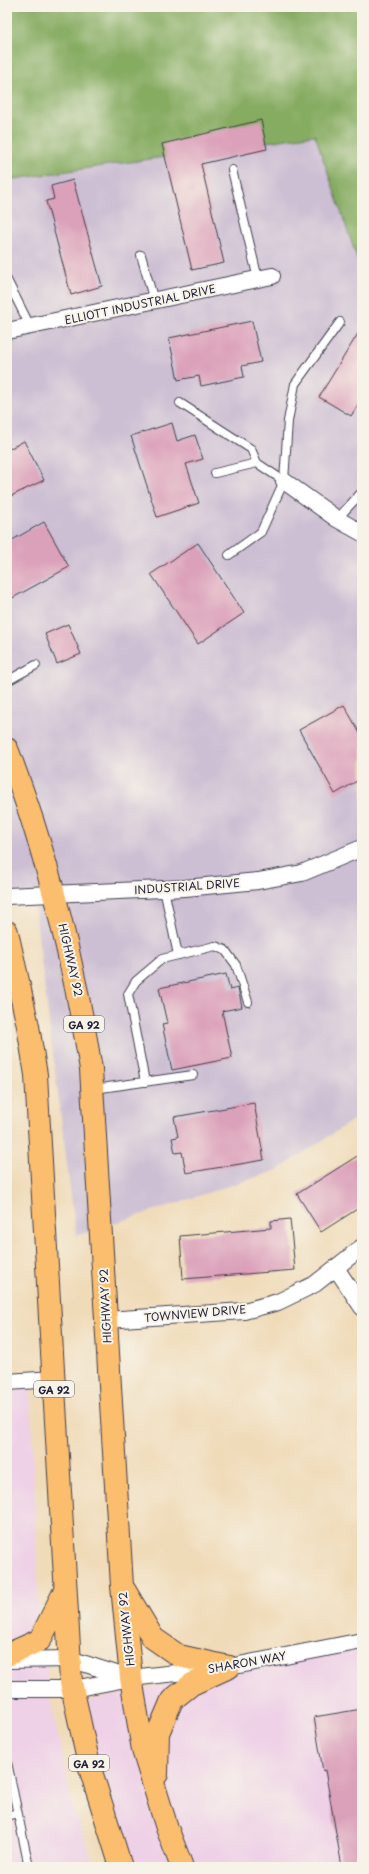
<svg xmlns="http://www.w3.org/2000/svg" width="369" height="1874" font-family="'Playpen Sans',sans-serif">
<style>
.built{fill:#eed0e7}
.industrial{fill:#ccbed3}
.forest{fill:#86ac62;stroke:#54674e}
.building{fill:#dba0ba}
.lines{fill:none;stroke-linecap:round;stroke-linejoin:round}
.lane-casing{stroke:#413e4e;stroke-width:10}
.street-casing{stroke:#413e4e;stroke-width:18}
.primary-casing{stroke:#413e4e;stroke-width:24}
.lane{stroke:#fff;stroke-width:8}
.street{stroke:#fff;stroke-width:16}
.primary{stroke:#fbbe6e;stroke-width:22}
.labels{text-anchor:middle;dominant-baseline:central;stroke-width:4;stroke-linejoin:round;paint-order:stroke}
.shield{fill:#f7f3e8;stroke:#62616f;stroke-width:1}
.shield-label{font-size:10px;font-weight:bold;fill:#22223b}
.street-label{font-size:11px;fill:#22223b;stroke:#f7f3e8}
</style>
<rect width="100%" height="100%" fill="#f7f3e8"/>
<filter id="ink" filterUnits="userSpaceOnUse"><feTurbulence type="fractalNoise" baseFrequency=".025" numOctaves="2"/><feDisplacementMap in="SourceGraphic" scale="8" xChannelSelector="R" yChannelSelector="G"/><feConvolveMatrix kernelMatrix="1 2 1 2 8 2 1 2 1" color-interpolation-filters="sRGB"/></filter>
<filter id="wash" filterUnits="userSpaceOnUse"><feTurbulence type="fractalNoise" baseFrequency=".012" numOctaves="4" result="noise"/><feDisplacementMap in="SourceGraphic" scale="16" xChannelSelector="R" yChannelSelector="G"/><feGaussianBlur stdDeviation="0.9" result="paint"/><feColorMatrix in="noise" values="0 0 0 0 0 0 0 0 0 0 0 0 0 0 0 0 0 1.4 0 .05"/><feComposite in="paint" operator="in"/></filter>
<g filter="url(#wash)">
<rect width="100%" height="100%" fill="#f0dbb9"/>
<g class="built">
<path d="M30,1381L40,1640L47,1659L48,1689L73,1807L95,1867H7V1382Z"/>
<path d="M362,1643V1867H114L67,1705Z"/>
</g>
<path class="industrial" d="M315,135L362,273V1114L278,1170L76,1236L33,896L7,897V180Z"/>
<path class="forest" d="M7,7H362V273L315,135L7,180Z"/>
<g id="blocks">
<g class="building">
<path d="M261,120L267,149L201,164L224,263L192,270L162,144Z"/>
<path d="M73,180L102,286L71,295L46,201L54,199L51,186Z"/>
<path d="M252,321L261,362L242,366L244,377L201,386L199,376L178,380L169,338Z"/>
<path d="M362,327V398L351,416L319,397Z"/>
<path d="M172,423L177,441L195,435L203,459L186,464L199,503L157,517L131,436Z"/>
<path d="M24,441L44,480L7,498V450Z"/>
<path d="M44,522L69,567L7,601V543Z"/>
<path d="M198,543L244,613L198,644L151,574Z"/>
<path d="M68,624L81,654L57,664L45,634Z"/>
<path d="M344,705L362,737V778L335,794L299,730Z"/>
<path d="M226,974L230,990L238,988L242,1007L222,1011L232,1058L172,1070L162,1024L167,1023L159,988Z"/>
<path d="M254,1103L264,1160L186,1173L182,1152L175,1153L172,1138L178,1137L174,1117Z"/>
<path d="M362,1153V1206L321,1232L297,1194Z"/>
<path d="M290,1219L295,1270L183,1279L180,1236L271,1228V1221Z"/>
<path d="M362,1709V1867H342L325,1770L323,1771L314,1717Z"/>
</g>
</g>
</g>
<g filter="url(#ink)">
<use href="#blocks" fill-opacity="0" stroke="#413e4e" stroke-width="1"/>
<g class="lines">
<defs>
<g id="lane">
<path d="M232,170L258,279"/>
<path d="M141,255L154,301"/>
<path d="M7,280L30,326"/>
<path d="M180,403L251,449L257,463L284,481"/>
<path d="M215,473L257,463"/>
<path d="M337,519L362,492"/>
<path d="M229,555L261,532L284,481L288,421L295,384L340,322"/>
<path d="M7,681L36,665"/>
<path d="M164,889L178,955"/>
<path d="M145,1082L128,994L136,981L162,959L215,946L225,950L236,965L248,1002"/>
<path d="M94,1089L193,1075"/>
<path d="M7,1762L29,1867"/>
<path d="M7,1816L17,1813"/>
</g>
<g id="street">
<path d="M7,331L272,276"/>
<path d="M284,481L337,519L362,533"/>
<path d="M7,896L185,888L258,881L302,873L362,848"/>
<path d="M336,1268L362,1307"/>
<path d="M106,1320L244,1311L278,1302L315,1284L362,1247"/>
<path d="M7,1382L54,1379"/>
<path d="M7,1660L70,1659L129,1678"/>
<path d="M7,1689H73L131,1678L229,1667L362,1641"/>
</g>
<g id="primary">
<path d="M7,749C47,852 73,959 91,1069L122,1586L131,1678L143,1750L167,1828L182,1867"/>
<path d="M7,932L28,1026L36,1075L71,1682L89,1765L121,1867"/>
<path d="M125,1591L153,1638L179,1656L229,1667"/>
<path d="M7,1655L40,1640L65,1590"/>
<path d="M157,1774L158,1733L172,1700L192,1684L229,1667"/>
</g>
</defs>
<use href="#lane" class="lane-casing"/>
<use href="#street" class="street-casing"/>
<use href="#primary" class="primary-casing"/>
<use href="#lane" class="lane"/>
<use href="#street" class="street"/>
<use href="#primary" class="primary"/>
</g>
</g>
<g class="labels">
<g class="shield">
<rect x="64" y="1016" width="40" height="16" rx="3"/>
<rect x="34" y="1381" width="40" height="16" rx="3"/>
<rect x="69" y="1755" width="40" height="16" rx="3"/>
</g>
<g class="shield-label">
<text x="84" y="1024">GA 92</text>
<text x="54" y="1389">GA 92</text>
<text x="89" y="1763">GA 92</text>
</g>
<g class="street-label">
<text transform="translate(140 304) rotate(-12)">ELLIOTT INDUSTRIAL DRIVE</text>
<text transform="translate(187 886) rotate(-4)">INDUSTRIAL DRIVE</text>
<text transform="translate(71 960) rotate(77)">HIGHWAY 92</text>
<text transform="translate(105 1306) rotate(-93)">HIGHWAY 92</text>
<text transform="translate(195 1313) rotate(-5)">TOWNVIEW DRIVE</text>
<text transform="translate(126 1629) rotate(-96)">HIGHWAY 92</text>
<text transform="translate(247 1662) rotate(-10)">SHARON WAY</text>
</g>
</g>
<rect width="369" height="1874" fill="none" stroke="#f7f3e8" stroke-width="24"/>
</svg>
